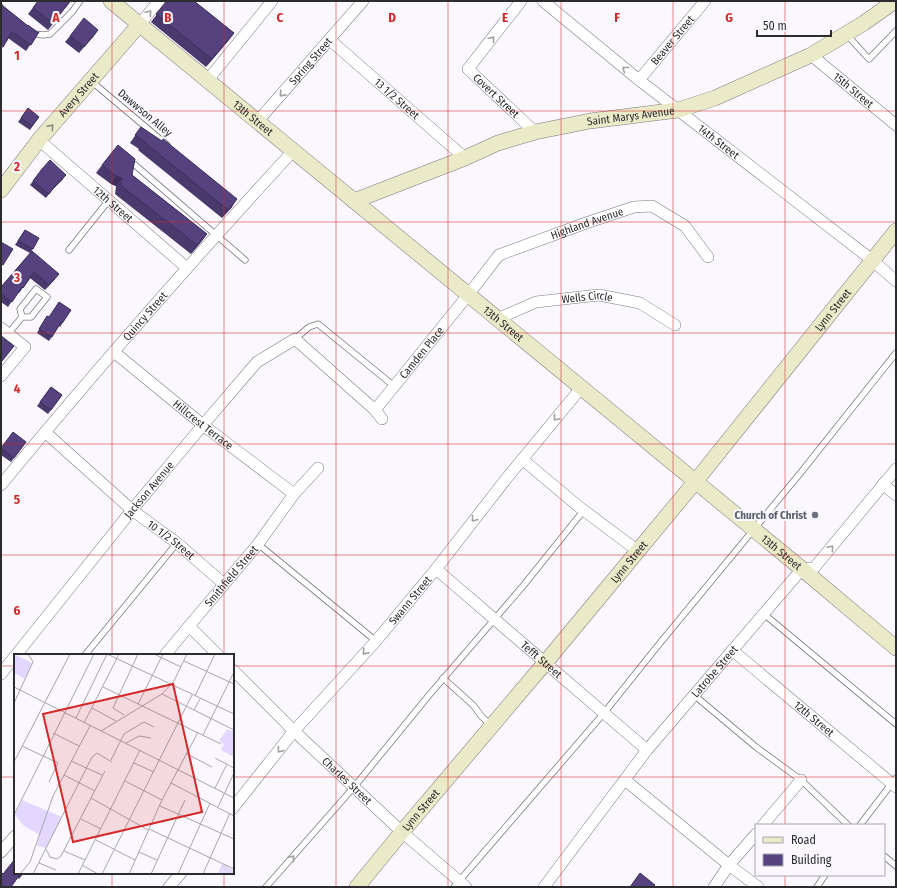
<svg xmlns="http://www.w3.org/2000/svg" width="897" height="888" font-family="'Fira Sans Condensed',sans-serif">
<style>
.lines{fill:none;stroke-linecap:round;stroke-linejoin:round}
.lane-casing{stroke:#7b797f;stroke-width:7}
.street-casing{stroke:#7b797f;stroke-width:12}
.secondary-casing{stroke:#7b797f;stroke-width:16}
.lane{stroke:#fff;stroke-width:5.5}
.street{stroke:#fff;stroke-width:11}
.secondary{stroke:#eaeac9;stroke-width:15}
.wall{fill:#49396d}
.shaded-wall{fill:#3c2e59}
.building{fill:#55427f;stroke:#3c2e59}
.oneway{stroke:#a0a0a1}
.oneway2{stroke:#8b8a7c}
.grid{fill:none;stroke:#d62828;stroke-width:1;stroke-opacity:0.55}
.worship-dot{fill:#6b7280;stroke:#faf8fe;stroke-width:1.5}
.labels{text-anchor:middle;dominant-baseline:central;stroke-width:4;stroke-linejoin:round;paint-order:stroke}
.street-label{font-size:11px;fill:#2c2b2e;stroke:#faf8fe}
.worship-label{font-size:11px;font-weight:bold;fill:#5b616d;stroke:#faf8fe;text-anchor:end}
.inset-road{fill:none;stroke:#a8a6ab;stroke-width:1}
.view{fill:#d62828;fill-opacity:0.15;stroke:#d62828;stroke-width:2}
.inset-edge{fill:none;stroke:#2c2b2e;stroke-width:2}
.grid-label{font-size:13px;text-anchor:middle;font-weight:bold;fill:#d62828;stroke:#faf8fe;stroke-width:4;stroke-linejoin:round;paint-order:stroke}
</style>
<rect width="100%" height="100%" fill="#faf8fe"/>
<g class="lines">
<defs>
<g id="lane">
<path d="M32,32L35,34L43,35L50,34L72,12L80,1"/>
<path d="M846,34L869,59L896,31"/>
<path d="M91,81L167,145"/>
<path d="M135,165L245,260"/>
<path d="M69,250L109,200"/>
<path d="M8,334L22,317L20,309L36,289L47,297L31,317H22"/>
<path d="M295,339L309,327L318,324L394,386"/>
<path d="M258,544L376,641"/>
<path d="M764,614L896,724"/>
<path d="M85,655L177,543"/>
<path d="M443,678L473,705L482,717L492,726"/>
<path d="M694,695L756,747L801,780L848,825"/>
<path d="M860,825L896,778"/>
<path d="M884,856L896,866"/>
<path d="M266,887L354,787L430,694L523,586L584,510"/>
<path d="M454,887L604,713L660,643L802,471L896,353"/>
<path d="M817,887L825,875"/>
</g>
<g id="street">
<path id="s1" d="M521,1L468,69L535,132"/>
<path id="s2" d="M543,1L639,80L872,260L896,281"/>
<path d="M139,25L159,1"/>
<path id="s3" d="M330,40L465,158"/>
<path id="s4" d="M811,55L896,125"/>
<path id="s5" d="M639,80L705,1"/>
<path d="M207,81L272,1"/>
<path id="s6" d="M257,122L363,1"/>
<path id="s7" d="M39,140L187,268"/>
<path id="s8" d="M497,319L536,302L599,295L640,303L675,325"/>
<path d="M1,328L25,347L1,376"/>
<path id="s9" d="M114,352L203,425L294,494"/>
<path id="s10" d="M375,410L468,295L499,255L586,223L634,207L652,206L685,226L708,257"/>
<path id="s11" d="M45,432L132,510L177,543L224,584"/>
<path d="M522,459L578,506L638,551"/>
<path d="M883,484L896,495"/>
<path id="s12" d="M1,485C95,371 193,260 293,151"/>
<path id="s13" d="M436,569L647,750"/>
<path d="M189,626L218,655"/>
<path id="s14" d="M732,650L896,787"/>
<path id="s15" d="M16,655L132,510L203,425L257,362L295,339L375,410L382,419"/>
<path id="s16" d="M165,655L189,626L258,544L294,494L318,468"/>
<path id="s17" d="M233,670L294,731L402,832L466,887"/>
<path d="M1,674L15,656"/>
<path d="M625,780L729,865L758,887"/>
<path id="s18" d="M233,808L294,731L376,641L436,569L506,479L581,388"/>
<path d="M763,825L801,780"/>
<path d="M1,852L15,836"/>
<path d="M169,887L181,873"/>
<path id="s19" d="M544,887L647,750L802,569L814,568L896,469"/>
<path d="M714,887L729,865L756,834"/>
</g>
<g id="secondary">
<path id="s20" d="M111,1L802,569L896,648"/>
<path id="s21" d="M1,190L39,140L139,25"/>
<path id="s22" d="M354,201L465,158L498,143L535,132L590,121L678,110L715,98L811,55L864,23L888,6L894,1"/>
<path id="s23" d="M357,887L402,832L545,663L695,482L896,231"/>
</g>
</defs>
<use href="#lane" class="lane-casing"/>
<use href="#street" class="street-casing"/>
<use href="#secondary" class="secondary-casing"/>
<use href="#lane" class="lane"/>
<use href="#street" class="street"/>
<use href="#secondary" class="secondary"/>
</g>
<g class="wall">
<path d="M1,1V3L3,6L28,26L37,32H39L26,51L8,38L1,49Z"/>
<path d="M38,1H71L48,30L28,14Z"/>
<path d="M166,1H194L234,33L228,41L206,67L151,22L165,4Z"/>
<path d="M98,30L79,53L65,42L70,36Z"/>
<path d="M28,108L39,117L30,130L18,122Z"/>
<path d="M141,127L232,207L222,218L138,150L139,149L130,143Z"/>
<path d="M102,165L132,175L207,234L201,242L191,254L115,194L116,186L111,184L96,173Z"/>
<path d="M42,169L63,179L52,190L46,198L30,185Z"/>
<path d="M25,230L33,249L30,253L15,245Z"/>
<path d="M32,251L55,279L45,290L30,278L19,293L18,292L8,307L1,302V287Z"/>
<path d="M71,310L60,327L59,326L49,341L37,333L47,316L49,317Z"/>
<path d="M51,387L62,395L48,414L37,406Z"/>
<path d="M26,442L11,462L1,455V448Z"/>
<path d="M15,873H24L19,879L18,878L3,874Z"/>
</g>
<g class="shaded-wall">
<path d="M98,30L94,36L79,53L84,47Z"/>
<path d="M234,33L228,41L206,67L212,59Z"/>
<path d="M66,175L63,179L52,190L46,198L55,186Z"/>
<path d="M116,176L122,178L116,186L111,184Z"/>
<path d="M237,199L232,207L222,218L228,210Z"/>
<path d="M207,234L201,242L191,254L197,245Z"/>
<path d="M59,274L55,279L45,290L49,285Z"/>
</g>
<g class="building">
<path d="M1,1V3L3,6L28,26V25L37,32H39L31,45L12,32L3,47L1,46Z"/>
<path d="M38,1H70L53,23L33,8Z"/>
<path d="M167,1H194L234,33L212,59L156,14Z"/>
<path d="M84,18L98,30L84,47L70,36Z"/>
<path d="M28,108L39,117L32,126L21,118Z"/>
<path d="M141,127L162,141L163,139L237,199L228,210L144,142H145L135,135Z"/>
<path d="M118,145L135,159L132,175L207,234L197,245L120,185L122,178L116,176L102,165Z"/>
<path d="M50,160L66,175L55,186L49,194L33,181L42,169Z"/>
<path d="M25,230L39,238L33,249L18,241Z"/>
<path d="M1,242L13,249L3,265L1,264Z"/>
<path d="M32,251L59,274L49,285L34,272L23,288L22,287L12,302L1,294V287Z"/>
<path d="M59,302L71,310L63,322H61L52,337L39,329L47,316L49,317Z"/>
<path d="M1,336L14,346L2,361H1Z"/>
<path d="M51,387L62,395L51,410L40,402Z"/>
<path d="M13,432L26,442L14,458L1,448Z"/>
<path d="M15,859V873H24L22,875L21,873L11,887H1V874L2,873L3,874Z"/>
<path d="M640,873L655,885L653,887H630Z"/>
</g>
<defs><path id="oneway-chevron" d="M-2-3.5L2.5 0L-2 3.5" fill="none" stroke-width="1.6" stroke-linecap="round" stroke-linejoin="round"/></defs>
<g class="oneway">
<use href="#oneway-chevron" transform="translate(149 13) rotate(-50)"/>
<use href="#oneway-chevron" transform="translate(492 39) rotate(-52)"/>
<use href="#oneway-chevron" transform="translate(625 69) rotate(-141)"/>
<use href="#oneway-chevron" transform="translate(282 94) rotate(132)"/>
<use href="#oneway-chevron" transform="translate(556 418) rotate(130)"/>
<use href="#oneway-chevron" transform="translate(474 519) rotate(128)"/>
<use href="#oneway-chevron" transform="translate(831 548) rotate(-50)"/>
<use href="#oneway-chevron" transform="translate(365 652) rotate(132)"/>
<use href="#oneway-chevron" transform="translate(280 750) rotate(128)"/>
<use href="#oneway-chevron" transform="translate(292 858) rotate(-49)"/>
</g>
<use class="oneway2" href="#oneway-chevron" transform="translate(51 127) rotate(-49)"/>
<path class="grid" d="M112,1V655M224,1V655M336,1V887M448,1V887M561,1V887M673,1V887M785,1V825M1,111H896M1,222H896M1,333H896M1,444H896M1,555H896M1,666H15M233,666H896M1,777H15M233,777H896M112,873V887M224,873V887M785,875V887"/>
<circle class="worship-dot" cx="815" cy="515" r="4"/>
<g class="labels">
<g class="street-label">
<text stroke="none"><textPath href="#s5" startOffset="52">Beaver Street</textPath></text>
<text stroke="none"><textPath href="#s6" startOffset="81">Spring Street</textPath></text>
<text stroke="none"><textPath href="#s4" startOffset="55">15th Street</textPath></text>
<text stroke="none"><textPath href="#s21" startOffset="123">Avery Street</textPath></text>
<text stroke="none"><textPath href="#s1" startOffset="125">Covert Street</textPath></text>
<text stroke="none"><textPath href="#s3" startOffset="89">13 1/2 Street</textPath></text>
<text transform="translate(145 113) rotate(40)">Dawwson Alley</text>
<text stroke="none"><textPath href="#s22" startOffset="291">Saint Marys Avenue</textPath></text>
<text stroke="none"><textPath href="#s20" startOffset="184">13th Street</textPath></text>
<text stroke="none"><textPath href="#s2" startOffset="225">14th Street</textPath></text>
<text stroke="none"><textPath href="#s7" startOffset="98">12th Street</textPath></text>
<text stroke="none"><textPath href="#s10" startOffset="292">Highland Avenue</textPath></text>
<text stroke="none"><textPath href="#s8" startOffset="94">Wells Circle</textPath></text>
<text stroke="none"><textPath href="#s23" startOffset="748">Lynn Street</textPath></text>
<text stroke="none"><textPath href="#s12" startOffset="222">Quincy Street</textPath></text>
<text stroke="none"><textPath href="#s20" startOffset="508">13th Street</textPath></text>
<text stroke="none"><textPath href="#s10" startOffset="74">Camden Place</textPath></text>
<text stroke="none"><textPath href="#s9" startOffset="115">Hillcrest Terrace</textPath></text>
<text stroke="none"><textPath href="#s15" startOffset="212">Jackson Avenue</textPath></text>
<text stroke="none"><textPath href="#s11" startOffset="166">10 1/2 Street</textPath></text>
<text stroke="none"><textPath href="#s20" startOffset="868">13th Street</textPath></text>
<text stroke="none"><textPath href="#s23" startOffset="424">Lynn Street</textPath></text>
<text stroke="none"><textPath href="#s16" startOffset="103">Smithfield Street</textPath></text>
<text stroke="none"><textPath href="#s18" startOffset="273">Swann Street</textPath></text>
<text stroke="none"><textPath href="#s13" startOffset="139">Tefft Street</textPath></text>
<text stroke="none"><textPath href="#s19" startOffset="275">Latrobe Street</textPath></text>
<text stroke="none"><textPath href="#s14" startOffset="107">12th Street</textPath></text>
<text stroke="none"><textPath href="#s17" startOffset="159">Charles Street</textPath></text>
<text stroke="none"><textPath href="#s23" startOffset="100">Lynn Street</textPath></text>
</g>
<g class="worship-label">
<text x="807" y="515">Church of Christ</text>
</g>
</g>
<g transform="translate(14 654)">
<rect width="220" height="220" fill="#faf8fe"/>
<path d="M0,0L18,9L11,25L0,19ZM213,75L220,78V103L207,96L210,90L205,87ZM8,146L48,163L32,194L23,192L26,181L10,172L1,161ZM208,209L220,217V220H204Z" fill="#e3d7ff"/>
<path class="inset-road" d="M93,0L220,60M140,0L167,13M170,7L220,30M0,33L220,144M89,33L207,90M148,40L220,76M181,42L201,0M0,49L19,8L14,0M124,50L149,0M78,54L102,67M180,56L186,45M110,61L99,54L124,0M62,64L93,0M70,69L105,0M87,77L148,40L160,27L173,0M39,79L65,92M189,81L220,18M112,89L125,82L137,84M8,92L44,109L35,128M173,100L198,113M201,104L220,114M97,106L110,80L130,68L140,73M57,107L88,121M0,108L56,0M120,109L140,118M50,121L81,137M111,127L148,146M157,129L220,162M201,134L213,110M77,144L134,176M146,152L220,185M204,153L220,119M0,161L80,0M67,165L87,175M135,175L220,215M82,186L121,206M32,195L36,203L43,205L47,202L91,117M50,197L71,206M125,198L143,206M25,209L42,216M68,211L84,220M6,220L16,208L39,142L76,72M19,220L78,103L83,99L98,108M64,220L126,96M88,220L178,41M115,220L148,146L184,78M137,220L171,146M164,220L196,149M189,220L216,159"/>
<path class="view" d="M159,30L188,158L59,188L29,60Z"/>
<rect width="220" height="220" class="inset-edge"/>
</g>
<g class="grid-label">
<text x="56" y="22">A</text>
<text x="168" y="22">B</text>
<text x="280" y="22">C</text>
<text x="392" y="22">D</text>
<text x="505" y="22">E</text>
<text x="617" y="22">F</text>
<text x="729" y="22">G</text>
<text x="17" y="60">1</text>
<text x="17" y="171">2</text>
<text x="17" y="282">3</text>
<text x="17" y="393">4</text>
<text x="17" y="504">5</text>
<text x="17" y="615">6</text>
</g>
<rect width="897" height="888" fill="none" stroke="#2c2b2e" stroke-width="4"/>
<rect x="755" y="824" width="130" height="52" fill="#faf8fe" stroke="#a8a6ab"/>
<rect x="763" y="837" width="20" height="6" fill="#eaeac9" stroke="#a8a6ab"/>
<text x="791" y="844" font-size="12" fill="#2c2b2e">Road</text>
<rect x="763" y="854" width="20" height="12" fill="#55427f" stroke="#a8a6ab"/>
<text x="791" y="864" font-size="12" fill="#2c2b2e">Building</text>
<path d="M757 30v6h74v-6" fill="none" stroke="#2c2b2e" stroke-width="2"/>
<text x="763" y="30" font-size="12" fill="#2c2b2e" stroke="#faf8fe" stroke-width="3" paint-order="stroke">50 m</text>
</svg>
